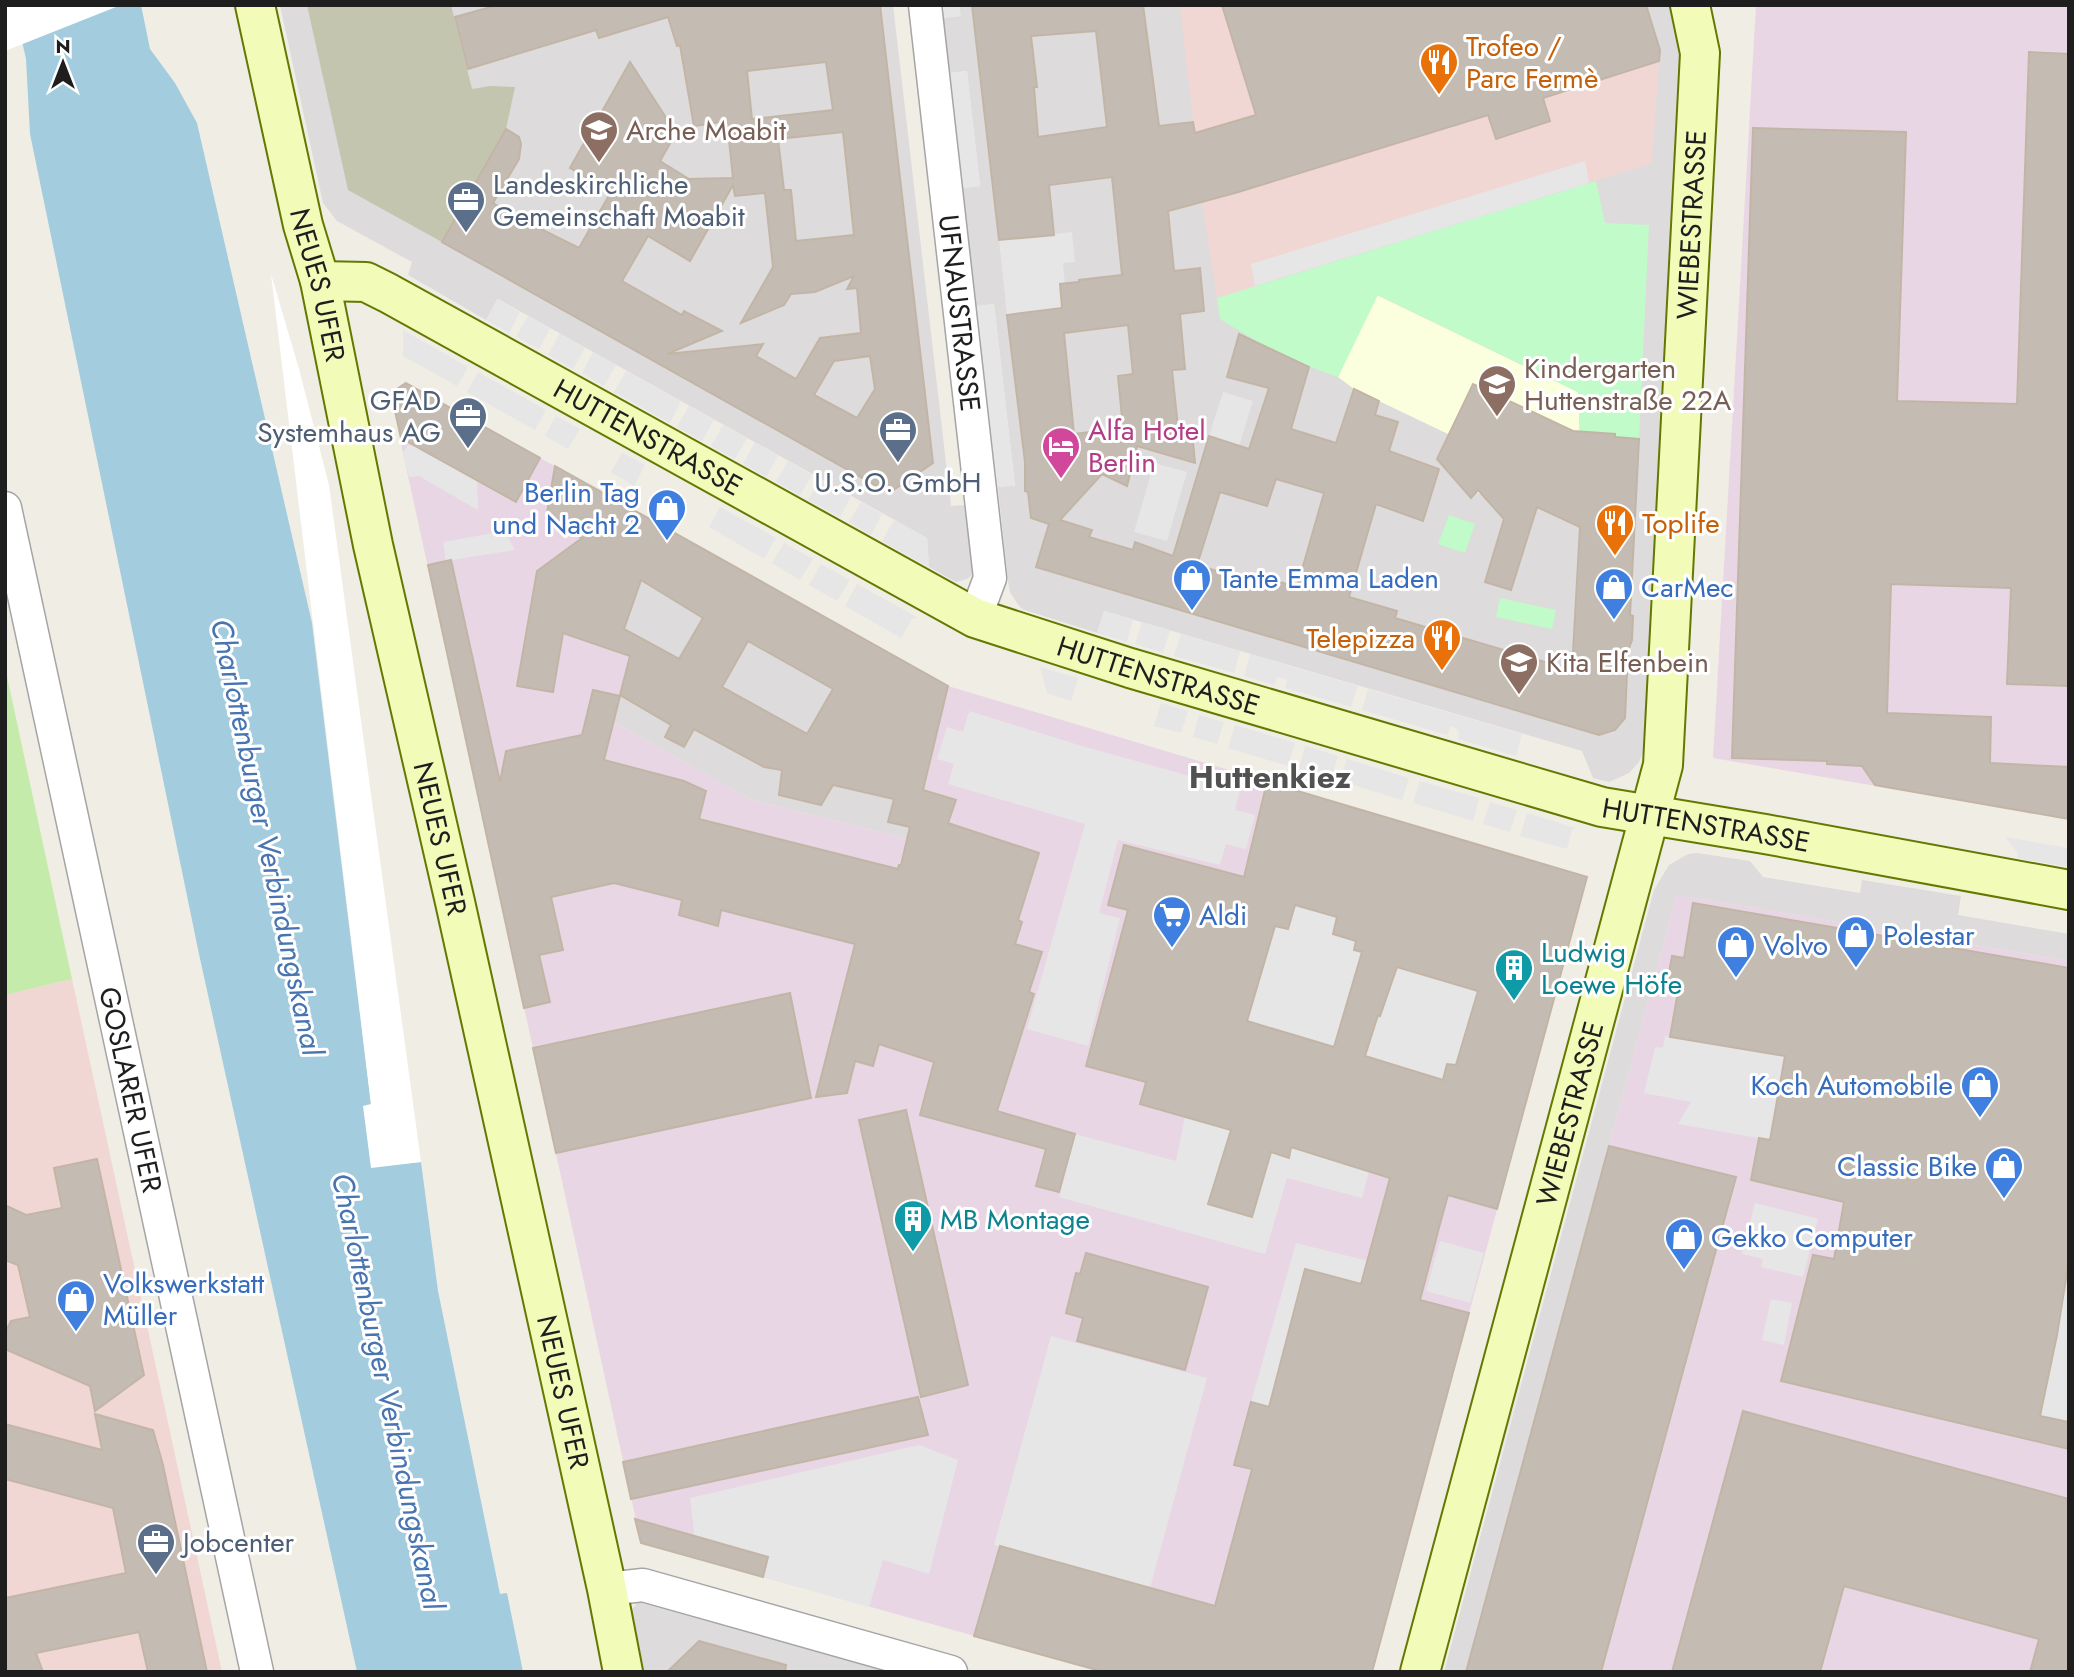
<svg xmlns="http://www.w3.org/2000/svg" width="2074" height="1677" font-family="Jost,sans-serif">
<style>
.residential{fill:#dddbdb}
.commercial{fill:#f1d7d3}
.industrial{fill:#e9d6e4}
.education{fill:#fcffde}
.construction{fill:#c3c5af}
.grass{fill:#c4eba9}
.park{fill:#c0fbc9}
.parking{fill:#e6e6e6}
.water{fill:#a3ccdf}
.pier{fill:#fff}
.building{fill:#c4bcb3;stroke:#c2b5a6;stroke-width:2;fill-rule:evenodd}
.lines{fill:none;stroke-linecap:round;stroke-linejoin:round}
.street-casing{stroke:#a5a5a5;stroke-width:35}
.secondary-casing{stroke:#637902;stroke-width:42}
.street{stroke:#fff;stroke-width:32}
.secondary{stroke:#f2fbb7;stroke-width:38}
.labels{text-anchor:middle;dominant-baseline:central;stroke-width:6;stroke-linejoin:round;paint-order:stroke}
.food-label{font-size:28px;fill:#c56008;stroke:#fff;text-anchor:start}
.education-label{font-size:28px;fill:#785e54;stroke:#fff;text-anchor:start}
.service-label{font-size:28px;fill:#4e5e75;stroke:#fff;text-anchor:start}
.street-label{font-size:28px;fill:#1e1e1e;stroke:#fff}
.hotel-label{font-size:28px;fill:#b23c85;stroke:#fff;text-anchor:start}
.shop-label{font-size:28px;fill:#366cbe;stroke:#fff;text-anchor:start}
.culture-label{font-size:28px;fill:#0d838f;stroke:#fff;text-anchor:start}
.water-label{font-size:30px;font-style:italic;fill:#4874b1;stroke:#fff}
.quarter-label{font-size:32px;font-weight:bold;fill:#515151;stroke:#fff}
</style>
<rect width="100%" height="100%" fill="#f0ede4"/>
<g class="residential">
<path d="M280,5H893L951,506L968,505L974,573L967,579L956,582L929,567L927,538L498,299L486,320L408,275L412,262L337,221L323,203Z"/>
<path d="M959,5H1670L1684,50L1643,752L1639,762L1629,773L1609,782L1593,778L1582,751L1104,611L1097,633L1022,609L1017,603L1010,592L1008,581L998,487L1015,485L994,304L976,306L963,188L980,186L967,71L949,73L943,18L960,16Z"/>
<path d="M624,505L948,686L910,839L752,800L613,722L563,612Z"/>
<path d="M1697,853L1750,861L1763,877L1860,893L1862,880L1961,896L1958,915L2069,934V961L1677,895L1466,1672H1444L1654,890L1669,865L1688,854Z"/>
<path d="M638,1602L645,1603L895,1672H641L629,1613Z"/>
</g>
<g class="commercial">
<path d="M1180,5H1646L1660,50L1652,163L1217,298L1202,202Z"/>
<path d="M72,979L222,1672H5V995Z"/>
</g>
<g class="industrial">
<path d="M1756,5H2069V819L1713,758Z"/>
<path d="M406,383L624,505L563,612L635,638L613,722L752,800L910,839L948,686L1587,877L1372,1672H1104L641,1543L403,453L391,393Z"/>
<path d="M1677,895L2069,961V1672H1466Z"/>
</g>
<path class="education" d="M1377,295L1578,392L1580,439L1494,509L1482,495L1476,492L1471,498L1475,447L1354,389L1338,377Z"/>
<path class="construction" d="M307,5H451L472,89L490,86L515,87L506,129L442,242L348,190Z"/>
<path class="grass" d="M5,667L72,979L5,995Z"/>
<g class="park">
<path d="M1596,181L1605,223L1649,225L1639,439L1615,437V434L1580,439L1578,392L1378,295L1338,377C1295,363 1258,343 1220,319L1217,298Z"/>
<path d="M1449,515L1475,524L1465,553L1438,544Z"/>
<path d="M1500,598L1556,610L1552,629L1496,617Z"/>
</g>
<g class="parking">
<path d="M942,5H959L961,16L943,18Z"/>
<path d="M967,71L980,186L963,188L949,73Z"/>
<path d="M1585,161L1589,183L1255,286L1251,264Z"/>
<path d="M1072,232L1075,262L1063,263L1065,284L1061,291L1062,308L1007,315L999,240Z"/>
<path d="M497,299L520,312L509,333L486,320Z"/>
<path d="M994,304L1015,486L998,487L976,306Z"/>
<path d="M528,316L550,328L539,349L516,337Z"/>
<path d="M403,330L468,367L457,386L403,356Z"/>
<path d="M560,333L585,348L573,369L548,355Z"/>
<path d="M593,352L616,365L604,386L582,373Z"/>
<path d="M626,371L681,401L670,423L614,392Z"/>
<path d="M478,372L546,410L535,430L467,392Z"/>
<path d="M1223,392L1253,401L1239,446L1209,436Z"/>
<path d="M689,406L714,420L702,441L677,427Z"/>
<path d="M556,416L580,429L568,449L545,436Z"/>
<path d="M723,425L747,438L735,459L711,446Z"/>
<path d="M755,442L778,456L766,477L743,464Z"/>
<path d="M408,445L417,447L477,480L478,510L419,476L409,477L403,453Z"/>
<path d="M622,453L645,465L634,486L611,472Z"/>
<path d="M788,461L812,475L800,495L776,482Z"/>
<path d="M1154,463L1187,472L1167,541L1134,532Z"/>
<path d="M820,479L851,496L840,517L808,500Z"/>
<path d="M861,502L882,514L871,535L849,522Z"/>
<path d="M720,507L776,538L764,559L709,527Z"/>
<path d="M894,520L927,538L929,567L882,541Z"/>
<path d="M505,531L515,550L446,561L443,542Z"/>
<path d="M784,543L813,559L800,580L772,563Z"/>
<path d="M821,564L850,580L837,601L809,585Z"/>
<path d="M857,584L901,608L918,618L912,619L901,638L845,606Z"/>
<path d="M1104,611L1133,619L1127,642L1097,633Z"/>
<path d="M1142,622L1170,630L1163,653L1135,644Z"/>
<path d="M1181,634L1240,651L1234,673L1174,656Z"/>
<path d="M1250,654L1358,686L1351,707L1285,688L1287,680L1277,677L1274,685L1244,676Z"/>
<path d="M1040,667L1078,678L1071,701L1047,693Z"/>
<path d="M1368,689L1522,734L1516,756L1458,739L1459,733L1456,728L1451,726L1447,735L1362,710Z"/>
<path d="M1161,703L1188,711L1181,733L1154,726Z"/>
<path d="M969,711L1082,746L1240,790L1235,810L1255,815L1246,849L1226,844L1220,865L1118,840L1099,913L1120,918L1088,1046L1027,1029L1085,824L948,784L954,764L937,759L947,727L963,732Z"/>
<path d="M1199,715L1224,722L1217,744L1193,737Z"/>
<path d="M1235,725L1295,743L1288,766L1228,748Z"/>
<path d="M1305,746L1338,756L1331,779L1299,769Z"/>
<path d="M1347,759L1409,778L1402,800L1340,781Z"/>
<path d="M1420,781L1479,798L1473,821L1413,803Z"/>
<path d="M1490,802L1517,810L1510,832L1483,824Z"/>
<path d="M1527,813L1576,828L1572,830L1567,849L1520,836Z"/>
<path d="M2005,837L2069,848V867L2017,858L2018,853Z"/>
<path d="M1282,900L1337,917L1333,934L1351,940L1370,927L1334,1047L1247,1021Z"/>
<path d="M1401,937L1481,979L1456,1065L1447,1064L1443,1080L1365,1056Z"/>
<path d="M1665,1036L1785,1056L1770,1140L1678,1124L1691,1102L1644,1093L1655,1047L1663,1048Z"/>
<path d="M1185,1116L1231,1130L1208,1204L1252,1217L1274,1142L1280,1155L1288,1158L1291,1147L1369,1171L1362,1198L1287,1178L1265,1254L1059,1197L1075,1134L1176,1161Z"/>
<path d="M1755,1203L1818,1219L1803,1277L1761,1267L1763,1259L1742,1254Z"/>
<path d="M1440,1241L1484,1253L1470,1303L1426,1291Z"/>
<path d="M1296,1243L1368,1261L1363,1284L1305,1269L1269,1407L1251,1402Z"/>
<path d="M2069,1253V1422L2040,1416Z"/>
<path d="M1771,1299L1792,1303L1784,1345L1762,1340Z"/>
<path d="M1051,1336L1207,1378L1150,1588L994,1545Z"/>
<path d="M1513,1380L1521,1382L1501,1456L1493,1454Z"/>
<path d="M919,1445L958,1460L929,1574L883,1560L869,1607L763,1577L768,1556L695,1540L690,1498Z"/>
</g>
<path class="water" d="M14,5H141L150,49L175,83L197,123L312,623L371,1105L364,1106L372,1167L421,1162L438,1291L500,1594L507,1593L523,1672H357L199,954L30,134L26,59Z"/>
<g class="pier">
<path d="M5,5H121L5,51Z"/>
<path d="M271,274L299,369L329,485L421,1162L371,1168L363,1106L371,1104Z"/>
</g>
<g class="building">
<path d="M498,5H880L933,463L889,493L442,242L506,129L519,137L521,144L519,159L493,203L536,229L537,227L579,248L611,192L570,168L630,62L676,133L660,161L689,179L733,178L727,121L694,126L680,45L677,46L668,17L599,38L596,30L468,69L455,17ZM826,62L833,110L752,119L747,71ZM843,132L854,235L796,241L791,190H784L778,139ZM733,185L735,196L765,193L773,267L741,323L784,305L791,294L815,292L854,276L847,289L857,288L861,333L820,338L796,379L756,356L763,344L667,354L722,331L684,311L682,315L622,281L648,236L690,261ZM870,356L875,389L857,418L814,395L834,361Z"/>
<path d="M972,5H1143L1159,126L1193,122L1195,133L1256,115L1222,5H1646L1660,50L1659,61L1543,98L1550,121L1496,139L1488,115L1235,193L1168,211L1174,271L1200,268L1204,311L1180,314L1185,369L1172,370L1178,427L1192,431L1195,463L1137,446L1127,486L1102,474L1060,520L1092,530L1089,537L1133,550L1135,542L1173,556L1209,436L1249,449L1269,388L1227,377L1239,334L1309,367L1291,429L1336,443L1354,389L1379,401L1375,415L1398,422L1389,451L1439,469L1423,521L1376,504L1349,597L1397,611L1395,618L1572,670L1580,527L1537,507L1511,590L1485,582L1504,519L1478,490L1471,498L1437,459L1473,384L1573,431L1615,434V437L1639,439L1630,615L1633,616L1632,640L1628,651L1625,718L1615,730L1599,735L1036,567L1049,524L1031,518L1028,492L1025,491V462L1007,315L1062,308L1060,284L1079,282V280L1122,275L1112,177L1049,185L1054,235L999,240ZM1096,31L1107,127L1038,137L1034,87H1037L1031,36ZM1128,325L1133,374L1118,376L1123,428L1074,434L1064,333ZM1276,479L1324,493L1297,587L1248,573L1246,580L1197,565L1220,492L1267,506Z"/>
<path d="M2029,52L2069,54V686L2007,684L2011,588L1891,584L1887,713L1991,717L1990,763L2069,767V819L1875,785L1862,766L1827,764V761L1732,758L1753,128L1906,132L1897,401L2017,404Z"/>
<path d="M406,383L540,458L516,502L401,438L391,393Z"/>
<path d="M555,466L948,686L923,790L956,800L948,823L1039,853L1018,920L1022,922L1015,944L1042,952L1029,992L1034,994L997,1111L1075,1134L1059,1192L1036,1186L1046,1149L920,1115L934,1062L879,1044L873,1066L855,1061L847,1093L816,1097L855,944L721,910L718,926L679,915L682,900L614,883L551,897L563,950L539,955L550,1002L524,1008L428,565L451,560L500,782L506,751L582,735L593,690L620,696L604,760L684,781L706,791L699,819L898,869L899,865H901L910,827L888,822L894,799L833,785L821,805L779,795L782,770L764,767L694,729L684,747L665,737L671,725L620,695L630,656L563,633L553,692L517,686L537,571L582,538L546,519ZM641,580L703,618L679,659L624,629ZM748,641L833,689L807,734L722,687Z"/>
<path d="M1267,782L1587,877L1497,1209L1448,1195L1440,1224L1420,1300L1469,1313L1372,1672H1104L974,1636L1000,1546L1215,1606L1252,1469L1234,1465L1251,1402L1269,1407L1305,1269L1361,1284L1390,1178L1291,1147L1289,1158L1271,1152L1252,1217L1208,1204L1231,1130L1140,1104L1146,1082L1086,1066L1128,910L1108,905L1124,845L1244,877ZM1295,905L1337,917L1333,934L1356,941L1354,950L1362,952L1334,1047L1247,1021L1275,926L1288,929ZM1397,967L1478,991L1456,1065L1447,1064L1443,1080L1365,1056L1378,1015L1380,1016Z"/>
<path d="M1693,903L2069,968V1260L2057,1335L2040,1416L2069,1422V1449L1781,1381L1813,1255L1834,1259L1844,1202L1751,1180L1759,1138L1770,1140L1785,1056L1670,1037L1680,980L1668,979L1672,956L1684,958Z"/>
<path d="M790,993L811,1098L556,1153L533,1048Z"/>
<path d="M906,1110L968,1385L921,1397L859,1120Z"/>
<path d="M1609,1146L1736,1177L1716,1250L1601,1672H1466Z"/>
<path d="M97,1159L144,1375L95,1411L90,1386L5,1349V1333L11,1321L30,1317L18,1265L5,1260V1205L26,1215L62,1208L54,1168Z"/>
<path d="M1086,1253L1208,1287L1185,1370L1077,1341L1083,1318L1066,1313L1076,1273L1080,1274Z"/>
<path d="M918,1397L928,1435L631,1499L623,1462Z"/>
<path d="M1743,1411L2069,1499V1672H2030L2039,1639L1844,1586L1820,1672H1672Z"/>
<path d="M95,1414L153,1430L163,1465L207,1672H148L139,1632L36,1653L43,1672H5V1598L126,1573L113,1508L5,1479V1424L102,1450Z"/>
<path d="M635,1519L768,1557L763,1577L641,1543Z"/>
<path d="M699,1641L786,1665L785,1672H667Z"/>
</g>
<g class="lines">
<defs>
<g id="street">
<path id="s1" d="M925,5L990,578L975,618"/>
<path id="s2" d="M5,508L257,1672"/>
<path d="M607,1589L643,1585L951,1672"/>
</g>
<g id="secondary">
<path id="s3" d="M255,5L303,225L320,281L373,545L455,902L607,1589L623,1672"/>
<path id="s4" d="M320,281L366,282L388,293L975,618L1130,668L1602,807L1765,834L2069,890"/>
<path id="s5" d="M1420,1672L1663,765L1700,53L1690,5"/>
</g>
</defs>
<use href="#street" class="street-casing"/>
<use href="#secondary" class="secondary-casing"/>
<use href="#street" class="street"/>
<use href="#secondary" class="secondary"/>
</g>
<defs>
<symbol id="restaurant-pin" viewBox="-11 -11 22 30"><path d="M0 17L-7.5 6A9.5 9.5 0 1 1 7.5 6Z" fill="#e8710a" stroke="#fff"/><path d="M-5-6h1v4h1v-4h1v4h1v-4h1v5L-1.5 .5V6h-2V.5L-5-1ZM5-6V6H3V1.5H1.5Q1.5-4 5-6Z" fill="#fff"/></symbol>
<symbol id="school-pin" viewBox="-11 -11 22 30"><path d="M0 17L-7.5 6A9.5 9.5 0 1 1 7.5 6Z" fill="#8d6e63" stroke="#fff"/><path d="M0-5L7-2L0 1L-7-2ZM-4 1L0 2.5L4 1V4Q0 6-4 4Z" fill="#fff"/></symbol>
<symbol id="office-pin" viewBox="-11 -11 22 30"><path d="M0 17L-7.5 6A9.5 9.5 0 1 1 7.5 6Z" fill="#5c6f8a" stroke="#fff"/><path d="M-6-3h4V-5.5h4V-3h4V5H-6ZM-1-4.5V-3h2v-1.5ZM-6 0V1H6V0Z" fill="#fff"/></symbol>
<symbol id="hotel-pin" viewBox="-11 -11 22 30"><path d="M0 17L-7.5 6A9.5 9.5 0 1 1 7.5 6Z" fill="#d1479c" stroke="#fff"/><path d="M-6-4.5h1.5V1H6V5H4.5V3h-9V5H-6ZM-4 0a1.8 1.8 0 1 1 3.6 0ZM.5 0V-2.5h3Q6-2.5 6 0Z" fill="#fff"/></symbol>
<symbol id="shop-pin" viewBox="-11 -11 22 30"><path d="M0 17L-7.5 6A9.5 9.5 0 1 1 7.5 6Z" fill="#3f7fe0" stroke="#fff"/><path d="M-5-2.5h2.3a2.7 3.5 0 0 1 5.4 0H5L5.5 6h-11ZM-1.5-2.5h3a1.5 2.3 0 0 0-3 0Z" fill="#fff"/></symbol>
<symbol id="supermarket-pin" viewBox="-11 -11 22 30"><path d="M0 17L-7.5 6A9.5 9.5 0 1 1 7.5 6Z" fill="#3f7fe0" stroke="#fff"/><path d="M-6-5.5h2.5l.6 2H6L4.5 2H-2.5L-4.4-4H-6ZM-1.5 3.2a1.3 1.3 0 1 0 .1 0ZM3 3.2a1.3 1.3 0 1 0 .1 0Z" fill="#fff"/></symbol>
<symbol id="building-pin" viewBox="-11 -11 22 30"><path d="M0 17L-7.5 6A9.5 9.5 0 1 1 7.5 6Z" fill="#0f9aa8" stroke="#fff"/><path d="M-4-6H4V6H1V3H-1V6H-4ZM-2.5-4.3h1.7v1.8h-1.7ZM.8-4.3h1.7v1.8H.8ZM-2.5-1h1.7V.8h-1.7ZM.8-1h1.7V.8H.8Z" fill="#fff"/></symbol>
</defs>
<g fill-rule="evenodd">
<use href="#restaurant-pin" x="1417" y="40" width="44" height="60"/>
<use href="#school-pin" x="577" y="108" width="44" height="60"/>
<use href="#office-pin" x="444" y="178" width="44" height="60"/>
<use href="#school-pin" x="1475" y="362" width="44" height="60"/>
<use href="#office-pin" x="446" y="394" width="44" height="60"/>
<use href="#office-pin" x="876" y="408" width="44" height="60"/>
<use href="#hotel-pin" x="1039" y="424" width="44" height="60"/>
<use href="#shop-pin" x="645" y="486" width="44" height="60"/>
<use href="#restaurant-pin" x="1593" y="501" width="44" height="60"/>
<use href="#shop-pin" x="1170" y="556" width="44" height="60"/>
<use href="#shop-pin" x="1592" y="565" width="44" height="60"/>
<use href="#restaurant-pin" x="1420" y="616" width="44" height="60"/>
<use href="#school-pin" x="1497" y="640" width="44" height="60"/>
<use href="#supermarket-pin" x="1150" y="893" width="44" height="60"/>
<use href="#shop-pin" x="1834" y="913" width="44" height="60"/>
<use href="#shop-pin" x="1714" y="923" width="44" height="60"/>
<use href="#building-pin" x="1492" y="946" width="44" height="60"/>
<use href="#shop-pin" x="1958" y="1063" width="44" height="60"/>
<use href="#shop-pin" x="1982" y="1144" width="44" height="60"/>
<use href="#building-pin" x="891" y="1197" width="44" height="60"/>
<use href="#shop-pin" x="1662" y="1215" width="44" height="60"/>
<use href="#shop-pin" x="54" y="1277" width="44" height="60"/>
<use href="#office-pin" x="134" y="1520" width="44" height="60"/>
</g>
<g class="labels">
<g class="food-label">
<text x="1466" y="46">Trofeo /<tspan x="1466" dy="32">Parc Fermè</tspan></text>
<text x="1642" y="523">Toplife</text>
<text x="1415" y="638" text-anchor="end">Telepizza</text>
</g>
<g class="education-label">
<text x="626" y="130">Arche Moabit</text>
<text x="1524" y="368">Kindergarten<tspan x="1524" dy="32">Huttenstraße 22A</tspan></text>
<text x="1546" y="662">Kita Elfenbein</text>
</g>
<g class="service-label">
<text x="493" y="184">Landeskirchliche<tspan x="493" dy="32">Gemeinschaft Moabit</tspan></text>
<text x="441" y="400" text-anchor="end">GFAD<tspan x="441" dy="32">Systemhaus AG</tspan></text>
<text x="898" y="482" text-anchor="middle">U.S.O. GmbH</text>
<text x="183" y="1542">Jobcenter</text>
</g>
<g class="street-label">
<text stroke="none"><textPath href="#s5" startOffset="1480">WIEBESTRASSE</textPath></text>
<text stroke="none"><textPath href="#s3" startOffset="287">NEUES UFER</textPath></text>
<text stroke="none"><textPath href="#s1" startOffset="310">UFNAUSTRASSE</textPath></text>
<text stroke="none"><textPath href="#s4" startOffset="368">HUTTENSTRASSE</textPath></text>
<text stroke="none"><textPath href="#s4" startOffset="934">HUTTENSTRASSE</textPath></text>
<text stroke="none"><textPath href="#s4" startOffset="1502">HUTTENSTRASSE</textPath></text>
<text stroke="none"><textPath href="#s3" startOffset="854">NEUES UFER</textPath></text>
<text stroke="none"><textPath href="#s2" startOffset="595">GOSLARER UFER</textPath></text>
<text stroke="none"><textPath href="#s5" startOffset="578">WIEBESTRASSE</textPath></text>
<text stroke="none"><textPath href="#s3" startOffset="1421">NEUES UFER</textPath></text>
</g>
<g class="hotel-label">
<text x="1088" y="430">Alfa Hotel<tspan x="1088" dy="32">Berlin</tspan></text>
</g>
<g class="shop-label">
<text x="640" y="492" text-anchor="end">Berlin Tag<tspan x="640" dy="32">und Nacht 2</tspan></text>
<text x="1219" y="578">Tante Emma Laden</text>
<text x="1641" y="587">CarMec</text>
<text x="1199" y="915">Aldi</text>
<text x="1883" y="935">Polestar</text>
<text x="1763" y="945">Volvo</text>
<text x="1953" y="1085" text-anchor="end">Koch Automobile</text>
<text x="1977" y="1166" text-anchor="end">Classic Bike</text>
<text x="1711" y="1237">Gekko Computer</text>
<text x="103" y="1283">Volkswerkstatt<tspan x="103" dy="32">Müller</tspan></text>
</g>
<g class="culture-label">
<text x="1541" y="952">Ludwig<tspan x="1541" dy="32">Loewe Höfe</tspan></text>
<text x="940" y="1219">MB Montage</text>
</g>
<g class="water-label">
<text transform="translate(267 837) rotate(78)">Charlottenburger Verbindungskanal</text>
<text transform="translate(388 1391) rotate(78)">Charlottenburger Verbindungskanal</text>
</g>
<g class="quarter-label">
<text x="1270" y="777">Huttenkiez</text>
</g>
</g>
<rect width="2074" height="1677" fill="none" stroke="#1e1e1e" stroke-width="14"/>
<g transform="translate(63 63)" stroke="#ffffff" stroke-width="5" paint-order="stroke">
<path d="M0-5L12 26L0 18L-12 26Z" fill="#1e1e1e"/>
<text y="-10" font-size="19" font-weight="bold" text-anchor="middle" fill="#1e1e1e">N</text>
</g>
</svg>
